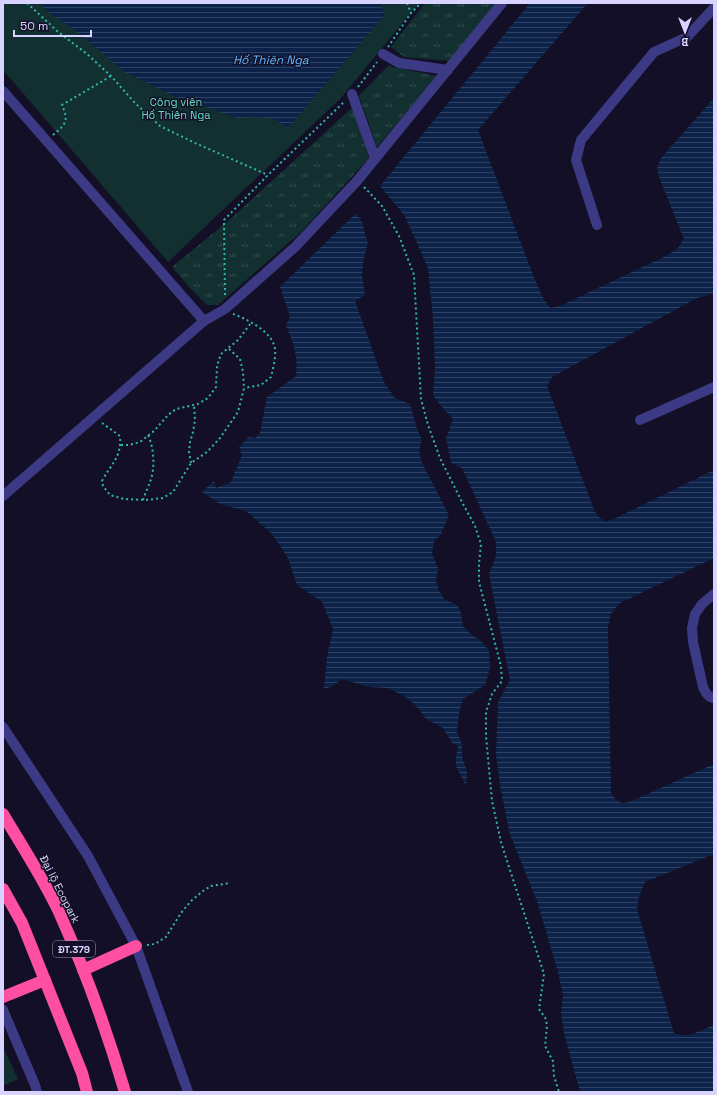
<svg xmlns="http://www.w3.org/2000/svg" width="717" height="1095" font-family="'Space Grotesk',sans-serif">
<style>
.grass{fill:url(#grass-tufts)}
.green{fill:#12302f}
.water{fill:url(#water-rules)}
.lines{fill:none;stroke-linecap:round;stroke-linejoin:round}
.path{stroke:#2fb8b0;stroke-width:2;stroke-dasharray:2 3;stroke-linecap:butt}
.street{stroke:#3d3a85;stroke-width:10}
.highway{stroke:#ff4fa3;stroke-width:12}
.labels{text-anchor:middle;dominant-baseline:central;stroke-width:3;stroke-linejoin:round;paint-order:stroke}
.shield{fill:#130f26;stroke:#9e99be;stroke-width:1}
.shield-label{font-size:10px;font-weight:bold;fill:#d9d4ff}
.park-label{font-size:11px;fill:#5fe0c0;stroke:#130f26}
.street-label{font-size:11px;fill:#d9d4ff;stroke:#130f26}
.water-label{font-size:12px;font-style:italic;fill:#62b6ff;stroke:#130f26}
</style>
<defs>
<pattern id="grass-tufts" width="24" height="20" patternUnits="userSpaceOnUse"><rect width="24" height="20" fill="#12302f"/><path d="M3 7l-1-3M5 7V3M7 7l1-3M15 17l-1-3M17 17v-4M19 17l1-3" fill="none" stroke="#344d4e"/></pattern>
<pattern id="water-rules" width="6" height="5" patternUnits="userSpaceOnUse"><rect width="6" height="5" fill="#0c2248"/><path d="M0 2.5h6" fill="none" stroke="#2f4163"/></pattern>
</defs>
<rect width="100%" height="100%" fill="#130f26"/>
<g class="grass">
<path d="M425,3H496L450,61L404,57L391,47Z"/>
<path d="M388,66L437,76L377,147L359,96Z"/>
<path d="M353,107L369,158L301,232L218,305H207L190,288L172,267L228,221Z"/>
</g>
<g class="green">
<path d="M3,3H419L341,98L168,262L3,70Z"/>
<path d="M3,1047L18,1079L3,1086Z"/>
</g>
<g class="water">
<path d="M40,3H381L384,16L288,128L274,119L260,117L237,118L171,95L125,72L72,28L48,12Z"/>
<path d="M530,3H588L478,130L535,280L544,300L551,308L562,305L666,256L678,248L684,239L659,177L657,168L661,158L714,98V293L697,298L552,377L547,386L595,512C604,523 605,523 618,517L714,470V558L620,603L611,614L608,627L611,793C619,804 621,805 634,800L714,764V854L645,882L639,897L637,909L674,1033C687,1039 702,1030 714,1025V1092H580L564,1033L561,1012L563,996L558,972L537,901L510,835L500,785L496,754L498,702L510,680L489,574L496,556V542L462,468L451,463L446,438L453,419L442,407L433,395L435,370L433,318L428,269L417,243L404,215L380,186Z"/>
<path d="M356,213L362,222L368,244L364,257L362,274L365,295L355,301L384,382L395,398L410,404L417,429L422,440L419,450L422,463L449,515L441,534L434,541L432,553L438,568L436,582L440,592L445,600L457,605L461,613L463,626L472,635L481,641L489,651L490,668L485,685L463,699L459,714L457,732L462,744V756L467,772L466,786L456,766V757L458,746L452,743L443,728L426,719L418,708L406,697L388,688L369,687L342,679L333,686L324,689L327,657L333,629L322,602L297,585L288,558L272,534L246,511L220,504L202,492L214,481L216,488L231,482L242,455L239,448L248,437L255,438L260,433L267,397L296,376C298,357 294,343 286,326L290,316L280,287Z"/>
</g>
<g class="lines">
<g class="path">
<path d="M27,3L57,31L87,54L111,76L136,104L160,126L195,143L268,175"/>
<path d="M407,3L411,13"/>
<path d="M388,47L411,13L421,3"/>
<path d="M358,87L377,62"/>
<path d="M53,135C66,124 69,121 62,105L111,76"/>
<path d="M364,187L382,206L399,236L414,275L421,399L428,425L440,458L463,504L475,526L481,544L479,564V582L501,666L502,681L492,694L486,712V736L492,801L501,842L508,864L544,974L539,1009L546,1019L547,1026L545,1046L553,1061L554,1076L559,1092"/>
<path d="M225,295L224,220L268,175L344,102"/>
<path d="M233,314C247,319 273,332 275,349C276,358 273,368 271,377L261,385L244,388"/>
<path d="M102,423L120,436C122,457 111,464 102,481L103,486L110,495L124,499L146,500L163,498L173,492L191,463L207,452L220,438L238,412L244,388L243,372L240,359L228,348"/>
<path d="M121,445H129L140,442L154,431L168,415L176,409L198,404L208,398L216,387L217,366L221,354L238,340L251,323"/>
<path d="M191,463L189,452L190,442L193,432L195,420L194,405"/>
<path d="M143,500C145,493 149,486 151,479C155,466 154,448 148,435"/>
<path d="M147,945L155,944L166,937L181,913L191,901L203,891L211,886L230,883"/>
</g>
<g class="street">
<path d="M383,54L399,63L448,70"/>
<path d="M3,91L204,321"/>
<path d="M352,94L375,158"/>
<path d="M597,225L576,160L581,140L654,52L687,37L714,8"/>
<path d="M640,420L714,387"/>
<path d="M3,496L204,321L225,309L295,247L357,181L502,3"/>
<path d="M714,594L702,604L695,614L692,628L693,642L703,687C705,692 708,698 714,698"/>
<path d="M3,727L88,856L136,946L188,1092"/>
<path d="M3,1010L35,1085L37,1092"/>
</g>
<g class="highway">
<path d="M3,814C22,846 43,878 59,912C85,970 107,1031 125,1092"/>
<path d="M3,889L22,923L82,1073L87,1092"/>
<path d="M83,970L136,946"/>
<path d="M3,997L45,980"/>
</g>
</g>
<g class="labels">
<rect class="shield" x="53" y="941" width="42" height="16" rx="3"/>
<g class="shield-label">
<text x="74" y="949">ĐT.379</text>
</g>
<g class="park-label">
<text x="176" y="102">Công viên<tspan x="176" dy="13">Hồ Thiên Nga</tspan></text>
</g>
<g class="street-label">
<text transform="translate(60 889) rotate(63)">Đại lộ Ecopark</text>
</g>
<g class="water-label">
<text x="271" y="60">Hồ Thiên Nga</text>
</g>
</g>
<rect width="717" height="1095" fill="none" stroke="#d9d4ff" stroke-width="8"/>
<g transform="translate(685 32) rotate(180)" stroke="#130f26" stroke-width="3" paint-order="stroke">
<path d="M0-3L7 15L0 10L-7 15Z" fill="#d9d4ff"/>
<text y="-6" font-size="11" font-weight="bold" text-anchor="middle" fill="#d9d4ff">B</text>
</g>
<path d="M14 30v6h77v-6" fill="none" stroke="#d9d4ff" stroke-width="2"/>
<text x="20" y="30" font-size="12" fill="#d9d4ff" stroke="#130f26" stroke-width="3" paint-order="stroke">50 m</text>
</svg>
